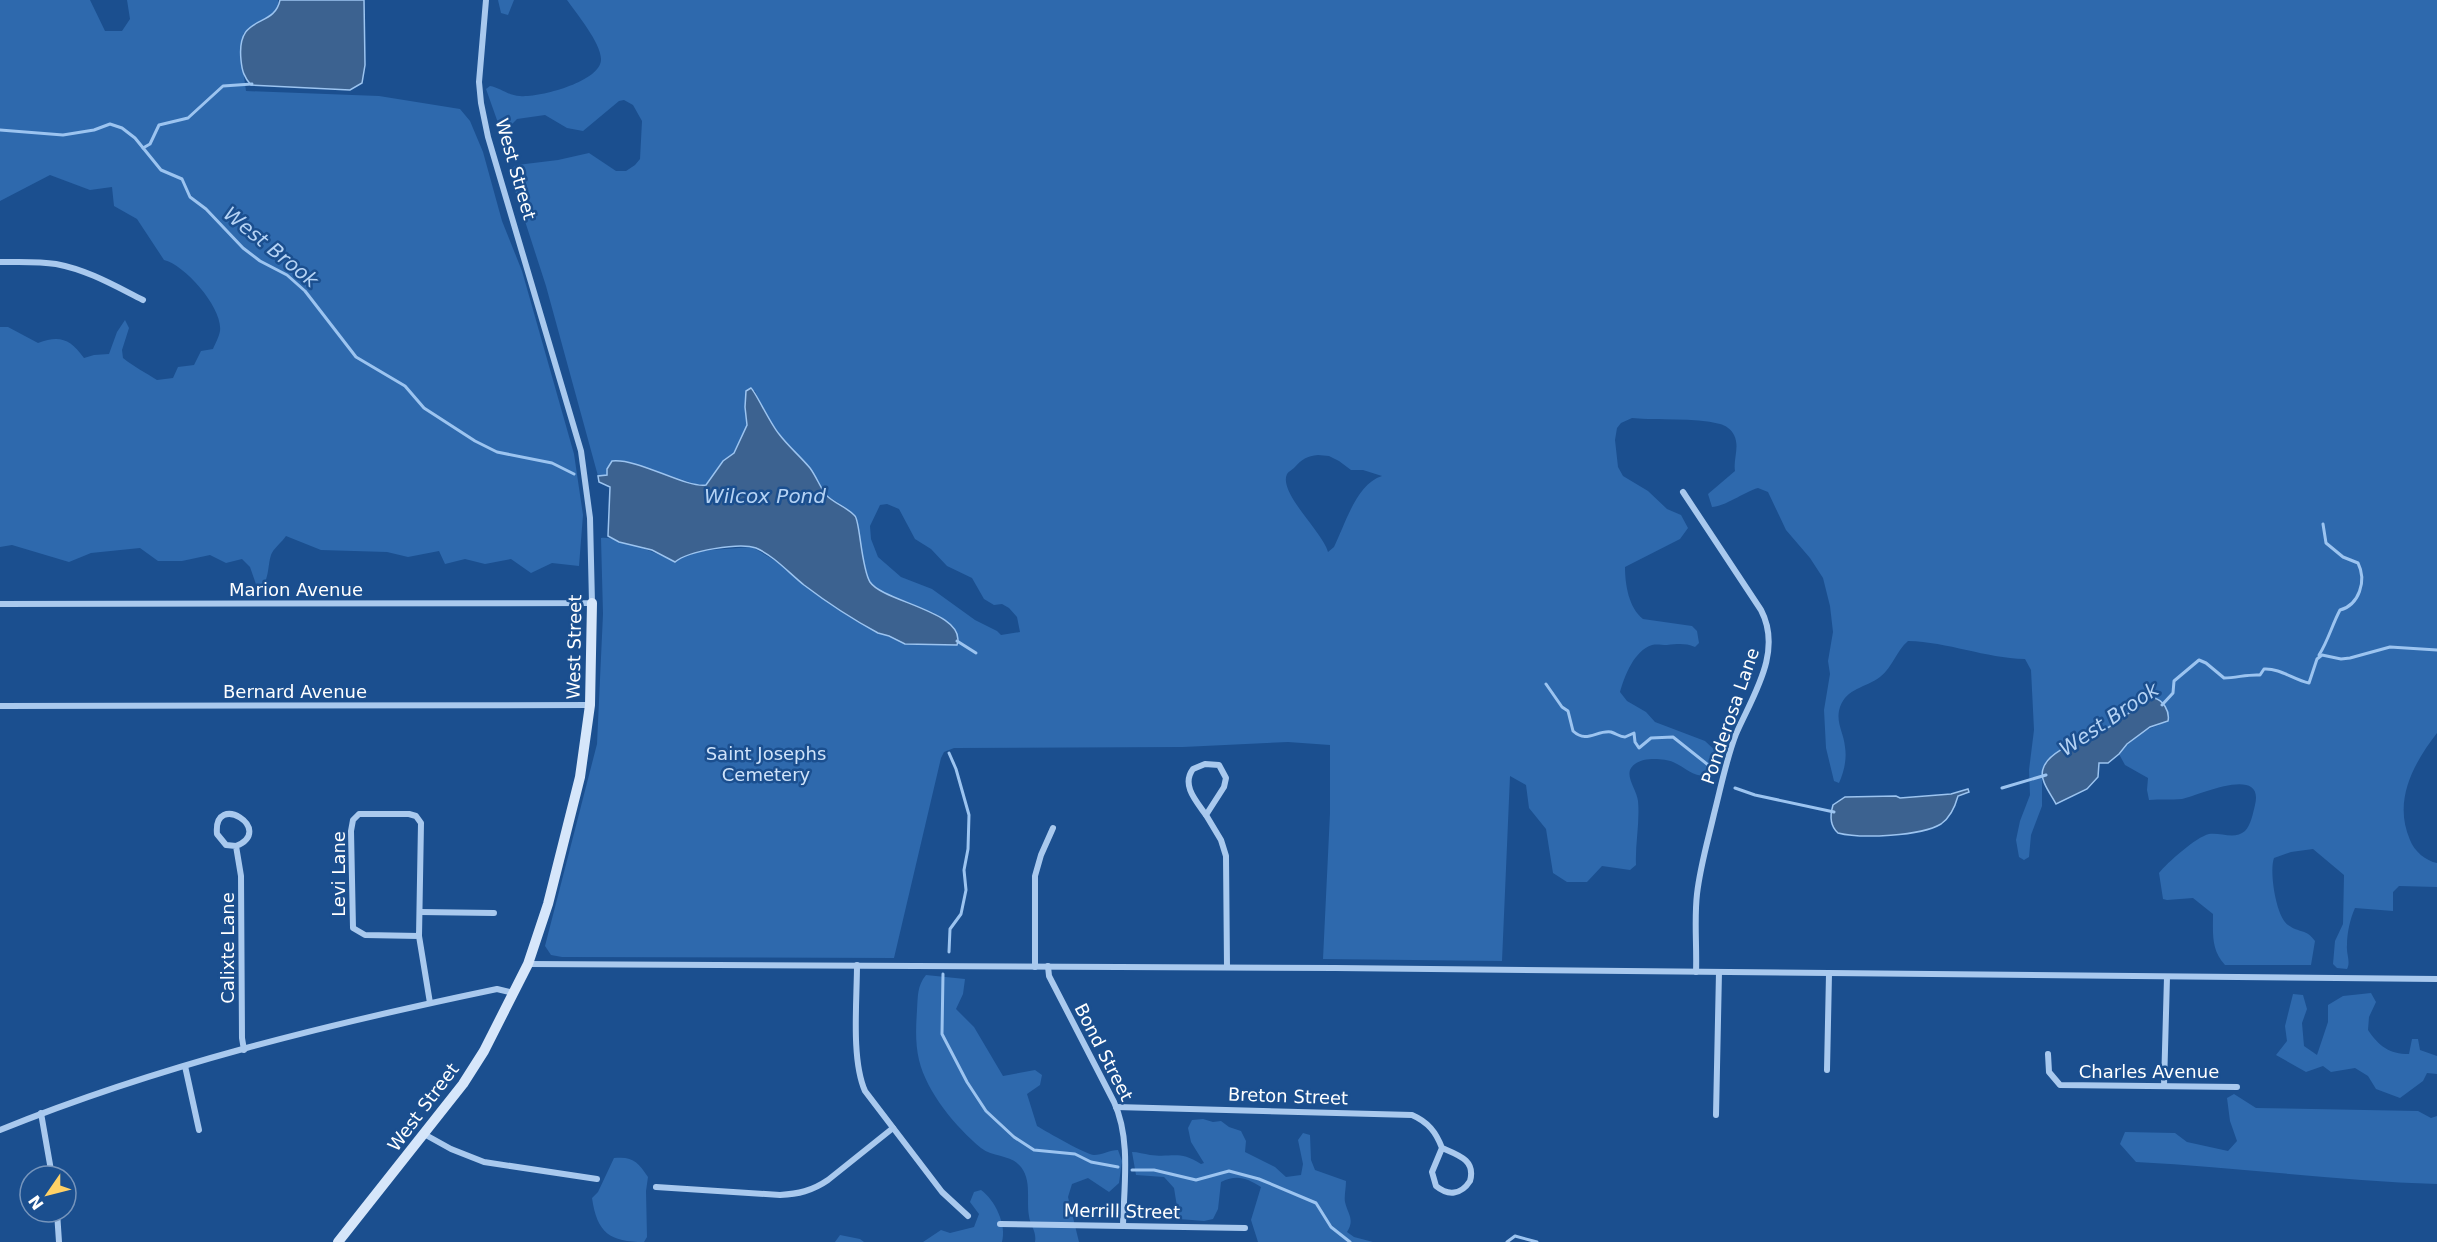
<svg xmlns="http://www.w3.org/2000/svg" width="2437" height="1242" font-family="'DejaVu Sans',sans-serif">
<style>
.green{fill:#2e69ad;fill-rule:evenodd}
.water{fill:#3c6290;stroke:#9cc4f0;stroke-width:1.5}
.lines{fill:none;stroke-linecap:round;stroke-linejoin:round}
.stream{stroke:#9cc4f0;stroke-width:3}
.street{stroke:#a9c9ee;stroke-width:6}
.secondary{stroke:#d6e6fa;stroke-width:10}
.labels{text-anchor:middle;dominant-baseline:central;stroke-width:5;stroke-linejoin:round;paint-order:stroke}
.street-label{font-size:18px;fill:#fff;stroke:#1b4f8f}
.park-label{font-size:18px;fill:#cfe3fa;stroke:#1b4f8f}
.water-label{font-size:20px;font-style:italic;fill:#b5d3f5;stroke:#1b4f8f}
</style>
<rect width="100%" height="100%" fill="#1b4f8f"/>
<g class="green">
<path d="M0,0H90L105,31H122L130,19L127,0H278V11L243,34V69L246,91L379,96L460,109L470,121L483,152L502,221L522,271L574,454L583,515L579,566L552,563L531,573L511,559L485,564L465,559L445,564L439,551L408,557L387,552L321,550L286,536C282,542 273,549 271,555C267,568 270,581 258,590L250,567L242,559L226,563L210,555L182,561H158L140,548L91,553L69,562L12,545L0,547V327H8L38,343C60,335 70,339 84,358L94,355L109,354L117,332L125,320L129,328L122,350L123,358C134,367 145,372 157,380L173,378L178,367L194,365L201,351L213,349C215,344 219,337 220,331C223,308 185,265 164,260L137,219L114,206L112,187L90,190L50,175L0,201Z"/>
<path d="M498,0H514L508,15L501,13Z"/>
<path d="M567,0H2437V733C2413,764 2393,801 2410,840C2414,851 2426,861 2437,863V887L2399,886L2393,892V911L2355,908C2350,919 2347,933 2347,945C2346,954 2351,962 2347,969L2337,968L2333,964L2335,941L2343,924L2344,875L2313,849L2291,852L2274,858C2269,871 2276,917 2288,925C2299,933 2307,929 2315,941L2311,965H2225C2211,950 2213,934 2213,914L2193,898L2167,900L2163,899L2159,873C2167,863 2196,837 2209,834C2220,832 2235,840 2245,831C2251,825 2253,813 2255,805C2265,764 2197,796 2182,799C2171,800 2160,799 2149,800L2147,790L2148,778L2125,765L2119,754C2129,742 2144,729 2159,725L2167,710L2158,699H2146L2110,727L2067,746L2042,770V806L2031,835L2029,857L2024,860L2019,857L2016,840L2020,821L2030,795L2029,770L2034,730L2031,670L2025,659C1985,658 1948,642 1908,641C1896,651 1893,667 1880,677C1865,688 1847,688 1840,707C1835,722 1844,733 1845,747C1847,759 1844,772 1839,783L1834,781L1826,748L1824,710L1830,674L1828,661L1833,632L1830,606L1823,578L1810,558L1786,530L1768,492L1758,488C1744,492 1724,507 1712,507L1708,494L1735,471C1733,459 1740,447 1734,435C1732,430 1725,425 1720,424C1693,417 1659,421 1632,418L1621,423L1617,428L1615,440L1618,467L1623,476L1648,491L1667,509L1681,515L1688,528L1680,539L1625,567C1625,585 1629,608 1643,619L1692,626L1697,631L1699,643L1695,647C1685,643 1678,644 1667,645C1661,645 1657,644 1652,645C1634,651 1625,675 1620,692L1627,701L1646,712L1655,722L1705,741L1721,756L1711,776C1693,778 1687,768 1673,762C1662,758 1636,756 1630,770C1627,779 1637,791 1638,801C1640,823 1635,844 1636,865L1630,870L1602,866L1587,882H1567L1553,873L1546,829L1529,808L1526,785L1510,776L1502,961L1323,959L1330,813V745L1288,742L1183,747L954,748L944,752L941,758L894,958L562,957L551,955L545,946L597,744L603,614L601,538C613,535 662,555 675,562L681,557L697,551L752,547L779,563L804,585L871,629L905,644L957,645L934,613L879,590L870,582L862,556L856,517L845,507L826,495L809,467L778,433L762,409L755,391H746L747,425L734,453L723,461L706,485L695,484L647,468L612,461L607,469L608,475L598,476L546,286L512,181V168L517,165L558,160L589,153L616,171H626L635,165L640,159L642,121L633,105L624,100L619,101L583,131L567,128L545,115L517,119L511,125L501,126L497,120L486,89L490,86C501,88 509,96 520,96C538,98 600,82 601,60C602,44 576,13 567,0ZM1318,455L1329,456L1339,461L1351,470H1363L1382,476C1356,484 1345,525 1334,547L1328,552C1323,532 1278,493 1287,474C1289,471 1292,470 1294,468C1302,459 1307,456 1318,455ZM887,504L899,509L915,539L931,549L947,566L972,578L984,599L994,605L1002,604L1009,608L1017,617L1020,632L1001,635L997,631L975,620L932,589L901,577L878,557L871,539L870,526L880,505Z"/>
<path d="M926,975L965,979L963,994L956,1009L974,1027L1003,1076L1035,1070L1042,1075L1040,1085L1027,1094L1037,1126C1047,1132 1087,1155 1094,1155C1102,1155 1110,1150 1118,1150L1122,1161L1119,1183L1109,1192L1088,1178L1072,1184L1068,1197L1079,1242H1035C1037,1232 1030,1225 1029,1216C1026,1200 1032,1181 1021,1167C1011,1154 994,1158 981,1148C956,1127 927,1093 919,1060C915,1043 916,1026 917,1010C918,996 917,986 926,975Z"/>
<path d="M2371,993L2376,1002L2369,1017L2368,1030C2379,1046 2389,1054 2409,1054L2412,1039H2418L2420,1050L2437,1056V1074L2427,1073L2423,1081L2400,1098L2376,1089L2368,1076L2355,1068L2331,1072L2323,1066L2306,1072L2276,1055L2287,1041L2285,1026L2293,994L2303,995L2307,1009L2302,1023L2304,1046L2317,1055L2328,1022V1005L2343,996Z"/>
<path d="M2234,1094L2256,1108L2418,1111L2431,1118L2437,1116V1184C2337,1181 2237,1167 2136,1162L2120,1144L2125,1132L2175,1133L2187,1142L2228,1151L2237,1141L2230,1121L2227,1098Z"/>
<path d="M1203,1119L1213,1122L1221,1121L1229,1127L1241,1131L1246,1141L1245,1152L1275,1167L1286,1177L1301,1175L1303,1164L1298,1140L1303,1133L1310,1135L1311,1160L1315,1170L1346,1181C1346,1188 1344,1197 1345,1202C1348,1215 1355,1219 1347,1232L1354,1237L1373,1242H1258L1251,1220L1261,1187C1247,1178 1237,1174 1221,1182L1218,1209L1213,1219L1204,1221L1179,1219L1174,1188L1164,1177L1136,1175L1132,1152C1138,1152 1144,1154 1150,1155C1173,1158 1179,1150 1201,1164L1204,1163L1191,1142L1188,1128L1192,1120Z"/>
<path d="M614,1158C633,1156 638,1162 648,1177L646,1191L647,1237L644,1242C610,1242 597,1233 592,1198L598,1192Z"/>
<path d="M981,1190C995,1200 1007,1225 1002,1242H923L941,1230L950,1233L974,1227L979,1214L970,1202L974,1192Z"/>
<path d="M840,1235L860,1239L864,1242H835Z"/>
</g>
<g class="water">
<path d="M280,0H364L365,65L362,83L350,90L251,85C244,77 242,71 241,60C236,12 274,30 280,0Z"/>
<path d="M751,388C755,391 771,425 779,434C788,446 800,456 810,468C816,476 820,487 826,495C835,504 847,507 855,516C860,521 861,567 870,582C883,602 968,612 957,645L905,644L889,636L878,633C854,620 825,601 804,585C788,572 774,556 756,548C740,542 688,551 675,562L652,550L619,542L608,536L610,487L599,482L598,476L607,475V469L612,461C638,458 685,488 706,485L723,461L734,453L747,425L745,407L746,391Z"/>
<path d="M2154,698C2163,700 2170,711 2168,721L2150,727L2127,744L2119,754L2108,763H2099L2098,777L2087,789L2056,804C2051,794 2039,780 2043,769C2049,748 2091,738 2109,727C2122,719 2134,709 2147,699Z"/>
<path d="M1968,789L1969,792L1958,796C1955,807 1951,817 1941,824C1921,836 1861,839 1838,833C1830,826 1830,815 1833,805L1845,797L1896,796L1900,798L1951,794Z"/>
</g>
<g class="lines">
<g class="stream">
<path d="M0,130L63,135L94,130L110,124L122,128L135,138L161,170L182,179L190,197L206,209L243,248L260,261L287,275L305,291L356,357L405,386L424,408L475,441L497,452L552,463L574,474"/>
<path d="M143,148L150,144L159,125L188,118L223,86L252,84"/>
<path d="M957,641L976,653"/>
<path d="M2319,655C2328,641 2332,625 2340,610C2359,605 2367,581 2358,563L2343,557L2326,543L2323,524"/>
<path d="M1546,684L1562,707L1568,711L1573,731C1587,744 1596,730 1611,732C1617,734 1620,737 1625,737L1634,733L1635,742L1639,748L1651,738L1673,737L1712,768"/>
<path d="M2162,705L2173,693L2174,681L2199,660L2206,663L2224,678C2237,678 2247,674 2260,675L2264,669C2280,668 2294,680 2309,683L2317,659L2322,655L2341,659L2350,658L2390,647L2437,650"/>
<path d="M1735,788L1755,795L1834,812"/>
<path d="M2002,788L2046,775"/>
<path d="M949,952L950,929L961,914L966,890L964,870L968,849L969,815L956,769L949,753"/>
<path d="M943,974L942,1034L967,1082L986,1111L1014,1137L1034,1150L1075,1154L1091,1162L1118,1167"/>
<path d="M1132,1170H1154L1196,1180L1229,1171L1259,1179L1316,1203L1331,1227L1350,1242"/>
<path d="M1507,1242L1515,1236L1537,1242"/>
</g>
<g class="street">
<path d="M0,262C19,262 38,261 56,264C88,270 115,286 143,300"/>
<path d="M1683,492L1761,610C1783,652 1753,695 1736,734C1726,760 1721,787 1714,814C1708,840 1700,867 1697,894C1694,920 1697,946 1696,972"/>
<path d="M0,604L592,603L590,518L581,451L488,137L481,103L479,82L486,0"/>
<path d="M0,706L590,705"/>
<path d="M1205,764L1219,765L1226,778L1224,787L1206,815C1196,801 1181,785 1193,769Z"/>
<path d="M1206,815L1221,840L1226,856L1227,967"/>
<path d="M236,846L226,845L217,834C213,790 276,830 236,846L241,876L242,1038L244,1050"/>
<path d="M420,912L494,913"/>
<path d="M419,936L365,935L353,928L351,831L353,820L359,814H409L416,816L421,823L419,936L430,1003"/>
<path d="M528,964L1335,968L2437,979"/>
<path d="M857,965C857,1001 851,1059 865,1091L942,1192L968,1216"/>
<path d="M1048,966L1049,976L1114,1102C1131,1139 1124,1185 1123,1225"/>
<path d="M1035,967V876L1041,855L1053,828"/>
<path d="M2048,1054L2049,1072L2060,1085L2237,1087"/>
<path d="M185,1066L199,1130"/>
<path d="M1827,1070L1829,974"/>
<path d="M2164,1086L2167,977"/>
<path d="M1116,1107L1412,1115C1428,1122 1436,1132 1442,1148L1432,1172L1436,1186C1448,1196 1461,1195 1470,1181C1476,1160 1458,1155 1442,1148"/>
<path d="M41,1113L52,1176"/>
<path d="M1716,1115L1719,972"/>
<path d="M0,1130C160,1065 329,1024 497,989L514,993"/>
<path d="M424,1134L451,1149L484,1162L597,1179"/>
<path d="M656,1187L780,1195C798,1194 812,1191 828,1180L893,1128"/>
<path d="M57,1212L59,1242"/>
<path d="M1000,1224L1245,1228"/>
</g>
<path class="secondary" d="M338,1242L463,1084L484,1051L528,964L548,904L580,777L590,705L592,603"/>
</g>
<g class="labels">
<g class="street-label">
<text transform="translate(516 169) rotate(74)">West Street</text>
<text x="296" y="589">Marion Avenue</text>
<text transform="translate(574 647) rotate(-89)">West Street</text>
<text x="295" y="691">Bernard Avenue</text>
<text transform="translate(1730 716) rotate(-71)">Ponderosa Lane</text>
<text transform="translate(338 874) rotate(-90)">Levi Lane</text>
<text transform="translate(227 948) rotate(-90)">Calixte Lane</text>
<text transform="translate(1104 1052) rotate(63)">Bond Street</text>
<text x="2149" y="1071">Charles Avenue</text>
<text transform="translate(1288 1096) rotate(2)">Breton Street</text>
<text transform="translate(423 1107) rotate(-53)">West Street</text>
<text transform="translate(1122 1211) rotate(1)">Merrill Street</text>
</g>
<g class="park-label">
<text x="766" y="753">Saint Josephs<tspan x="766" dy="21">Cemetery</tspan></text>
</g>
<g class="water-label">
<text transform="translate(271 247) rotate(39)">West Brook</text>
<text x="765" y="496">Wilcox Pond</text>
<text transform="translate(2109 719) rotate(-34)">West Brook</text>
</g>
</g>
<g transform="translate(48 1194) rotate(235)"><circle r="28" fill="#1b4f8f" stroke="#7695bc" stroke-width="1.5"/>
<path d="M0-4.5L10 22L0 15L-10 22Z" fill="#ffd166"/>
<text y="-9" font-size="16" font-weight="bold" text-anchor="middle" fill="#ffffff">N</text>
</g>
</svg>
